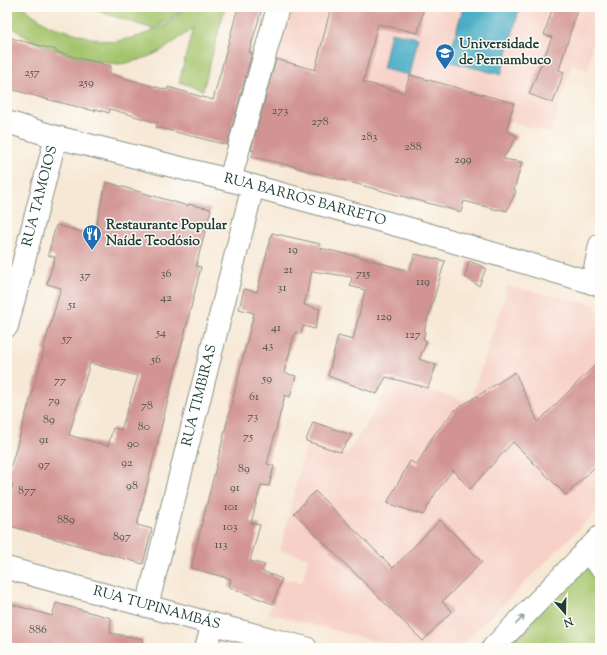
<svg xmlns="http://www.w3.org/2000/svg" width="607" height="655" font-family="'Sorts Mill Goudy',serif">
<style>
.built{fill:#f7d1c7}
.green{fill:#a5c56d;stroke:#628150}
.water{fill:#44aac4;stroke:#32747c}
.building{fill:#d29492;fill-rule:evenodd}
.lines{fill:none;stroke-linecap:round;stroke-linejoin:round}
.minor-casing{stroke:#8b9284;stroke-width:24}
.trunk-casing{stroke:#8b9284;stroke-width:24}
.minor{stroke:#fff;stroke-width:22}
.trunk{stroke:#fff;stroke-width:22}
.oneway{stroke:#8f9e9a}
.labels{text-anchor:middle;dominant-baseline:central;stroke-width:3;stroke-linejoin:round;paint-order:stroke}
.number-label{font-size:12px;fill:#4c534c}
.poi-label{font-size:14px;font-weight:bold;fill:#1f3d34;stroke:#fdfcf7;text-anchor:start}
.street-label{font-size:14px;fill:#1f3d34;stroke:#fdfcf7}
</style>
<rect width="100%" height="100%" fill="#fdfcf7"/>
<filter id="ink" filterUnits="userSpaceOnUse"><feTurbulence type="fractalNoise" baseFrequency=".025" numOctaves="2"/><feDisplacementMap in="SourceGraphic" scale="8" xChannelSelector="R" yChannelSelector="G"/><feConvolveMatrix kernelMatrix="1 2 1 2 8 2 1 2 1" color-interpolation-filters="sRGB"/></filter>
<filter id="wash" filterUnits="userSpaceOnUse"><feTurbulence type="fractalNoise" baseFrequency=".012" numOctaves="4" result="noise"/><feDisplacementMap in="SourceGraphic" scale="16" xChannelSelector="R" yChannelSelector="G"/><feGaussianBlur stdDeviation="0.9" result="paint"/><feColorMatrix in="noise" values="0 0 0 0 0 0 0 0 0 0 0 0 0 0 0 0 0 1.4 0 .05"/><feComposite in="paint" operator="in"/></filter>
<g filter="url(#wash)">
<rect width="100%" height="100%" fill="#f7e8d5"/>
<g class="built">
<path d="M287,7H599L588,70L572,64L551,134L511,121L271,57Z"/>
<path d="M506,286L593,304L597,309V312L600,313V508L459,648H401L268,613L282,579L302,582L308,558L280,550L307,441L346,454L376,411L391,379L470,402L505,295Z"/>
</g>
<g class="green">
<path d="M7,7H24L32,14L50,26L91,38L114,42L140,36L164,26L187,7H225L203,90L179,82L193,28C174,42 161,54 138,60C131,62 123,64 117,64C94,63 45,49 26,37C19,33 12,27 7,21Z"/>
<path d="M86,7H185L166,22L153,29Z"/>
<path d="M585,551L600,566V648H493Z"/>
</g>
<g class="water">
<path d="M463,7H520L501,75L448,61Z"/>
<path d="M391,32L418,38L410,75L383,69Z"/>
</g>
<g id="blocks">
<g class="building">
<path d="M238,7L261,12L249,52L252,53L227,145L156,127L158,123L110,109L109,113L96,109L95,111L46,99L7,88V37L56,50V52L111,66L109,74L167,90L168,87L213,100Z"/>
<path d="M331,7H424L418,33L378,24L363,82L404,93L410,75L514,103L506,131L517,136L503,159L522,162L514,190L516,191L507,211L499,209L498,210L464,201L461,212L297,168V167L252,157L254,151L251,150L276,59L315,70Z"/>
<path d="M553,7H578L559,70L564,72L553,103L529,94L552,37L544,35Z"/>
<path d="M106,182L188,206V204L211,209L196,266L201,267L137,525L152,529L143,564L7,525V505L13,485L7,483V465L11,466L44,351L43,350L61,288L47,284L55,257L48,255L56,225L94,235ZM90,363L138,376L121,430L113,428L108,446L69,435Z"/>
<path d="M272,233L320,244L319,248L356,256L409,271L415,254L445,261L424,331L425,332L423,339L427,341L419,359L436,365L428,388L386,377L377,394L328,376L338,336L353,340L365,290L350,286L352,277L312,271L304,305L320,309L315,329L303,326L301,334L295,332L284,373L296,376L290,397L285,395L267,464L274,466L269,486L261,485L251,523L260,525L250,561L265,565L262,571L282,579L273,604L229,587L231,579L191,568L254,313L239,309L244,289L257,292Z"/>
<path d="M469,261L486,268L479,286L465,277Z"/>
<path d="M600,360V462L566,495L513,442L470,489L453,470L436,492L423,515L387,503L410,461L417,465L433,436L455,410L515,372L538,422Z"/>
<path d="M313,422L352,435L340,452L306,441Z"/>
<path d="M315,491L393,568L440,520L482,562L442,602L452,611L423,641L294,513Z"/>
<path d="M7,603L52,616L56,603L111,618L110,633L143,639L142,648H7Z"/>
</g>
</g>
</g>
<g filter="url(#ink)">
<use href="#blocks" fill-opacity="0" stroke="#8b9284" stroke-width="1"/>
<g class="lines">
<defs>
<g id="minor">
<path id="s1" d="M7,122L56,137L253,186L407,228L600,285"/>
<path d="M230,180L278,7"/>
<path d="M592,283L600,245"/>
<path id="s2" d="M7,326L56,137"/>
<path id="s3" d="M7,568L213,624L306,648"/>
<path id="s4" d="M147,606L253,186"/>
<path d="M206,648L213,624"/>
<path d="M493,648L600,537"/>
</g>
<path id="trunk" d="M585,551L600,566"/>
</defs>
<use href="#minor" class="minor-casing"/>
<use href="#trunk" class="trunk-casing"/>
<use href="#minor" class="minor"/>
<use href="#trunk" class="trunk"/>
</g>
<defs><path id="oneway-shaft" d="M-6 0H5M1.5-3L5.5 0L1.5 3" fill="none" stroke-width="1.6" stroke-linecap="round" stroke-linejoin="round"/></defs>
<use class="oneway" href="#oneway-shaft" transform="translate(520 620) rotate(-46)"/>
</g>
<defs>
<symbol id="university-pin" viewBox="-11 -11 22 30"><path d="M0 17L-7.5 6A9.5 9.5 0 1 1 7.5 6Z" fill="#1f6fb2" stroke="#fdfcf7"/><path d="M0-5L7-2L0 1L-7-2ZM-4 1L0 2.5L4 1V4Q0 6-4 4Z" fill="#fff"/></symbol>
<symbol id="restaurant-pin" viewBox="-11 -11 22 30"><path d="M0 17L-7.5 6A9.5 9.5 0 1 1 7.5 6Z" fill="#1f6fb2" stroke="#fdfcf7"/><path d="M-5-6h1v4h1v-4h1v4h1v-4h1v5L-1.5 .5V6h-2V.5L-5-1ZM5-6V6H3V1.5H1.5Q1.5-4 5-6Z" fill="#fff"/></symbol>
</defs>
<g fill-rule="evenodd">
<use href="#university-pin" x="434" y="42" width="22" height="30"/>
<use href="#restaurant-pin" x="81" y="223" width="22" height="30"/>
</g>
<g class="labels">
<g class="number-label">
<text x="32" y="73">257</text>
<text x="86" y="83">259</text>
<text x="280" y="111">273</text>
<text x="320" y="122">278</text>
<text x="369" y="137">283</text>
<text x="413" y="147">288</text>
<text x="463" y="160">299</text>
<text x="293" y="250">19</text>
<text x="288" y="270">21</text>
<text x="166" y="274">36</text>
<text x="363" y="274">715</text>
<text x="85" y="276">37</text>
<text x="423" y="282">119</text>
<text x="282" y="288">31</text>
<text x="166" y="298">42</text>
<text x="72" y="305">51</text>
<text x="384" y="317">129</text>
<text x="276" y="328">41</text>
<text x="161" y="333">54</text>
<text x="413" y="335">127</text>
<text x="67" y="339">57</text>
<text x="268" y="346">43</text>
<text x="156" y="360">56</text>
<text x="267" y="379">59</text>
<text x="60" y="381">77</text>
<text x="254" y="397">61</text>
<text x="54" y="401">79</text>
<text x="147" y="406">78</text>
<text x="253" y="417">73</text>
<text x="49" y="420">89</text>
<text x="144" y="427">80</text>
<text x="248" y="437">75</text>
<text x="44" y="440">91</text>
<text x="133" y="444">90</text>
<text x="127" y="463">92</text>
<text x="44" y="465">97</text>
<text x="244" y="469">89</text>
<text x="132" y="486">98</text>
<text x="235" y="488">91</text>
<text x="27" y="491">877</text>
<text x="231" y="507">101</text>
<text x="66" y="520">889</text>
<text x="230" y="527">103</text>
<text x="122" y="537">897</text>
<text x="221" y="545">113</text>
<text x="38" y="630">886</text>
</g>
<g class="poi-label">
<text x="459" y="45">Universidade<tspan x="459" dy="16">de Pernambuco</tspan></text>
<text x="106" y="226">Restaurante Popular<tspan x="106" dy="16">Naíde Teodósio</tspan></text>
</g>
<g class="street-label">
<text stroke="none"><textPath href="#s2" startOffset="134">RUA TAMOIOS</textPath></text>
<text stroke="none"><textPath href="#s1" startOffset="308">RUA BARROS BARRETO</textPath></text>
<text stroke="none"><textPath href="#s4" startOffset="217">RUA TIMBIRAS</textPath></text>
<text stroke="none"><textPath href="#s3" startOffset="155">RUA TUPINAMBÁS</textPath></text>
</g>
</g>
<rect width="607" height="655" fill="none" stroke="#fdfcf7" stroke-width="24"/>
<g transform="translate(565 613) rotate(160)" stroke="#fdfcf7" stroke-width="3" paint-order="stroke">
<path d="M0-3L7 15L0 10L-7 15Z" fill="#1f3d34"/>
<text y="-6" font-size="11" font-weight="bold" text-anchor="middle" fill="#1f3d34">N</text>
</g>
</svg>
